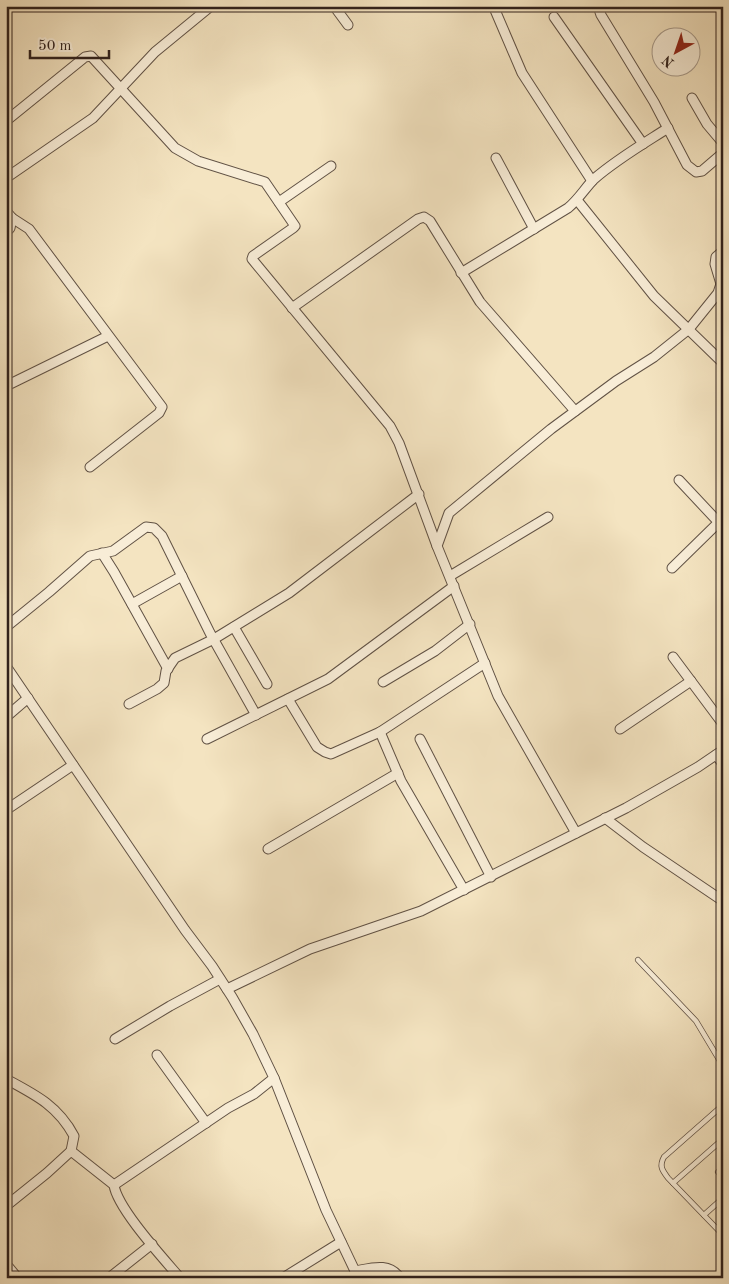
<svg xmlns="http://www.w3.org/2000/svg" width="729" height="1284" font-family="'Old Standard TT',serif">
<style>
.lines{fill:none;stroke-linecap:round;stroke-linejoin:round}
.lane-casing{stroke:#615245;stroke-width:6}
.street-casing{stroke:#615245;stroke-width:11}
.lane{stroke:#f8edd7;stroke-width:4.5}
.street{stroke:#f8edd7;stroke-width:9}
</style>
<rect width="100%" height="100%" fill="#f4e4c1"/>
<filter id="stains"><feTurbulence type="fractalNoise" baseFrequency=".004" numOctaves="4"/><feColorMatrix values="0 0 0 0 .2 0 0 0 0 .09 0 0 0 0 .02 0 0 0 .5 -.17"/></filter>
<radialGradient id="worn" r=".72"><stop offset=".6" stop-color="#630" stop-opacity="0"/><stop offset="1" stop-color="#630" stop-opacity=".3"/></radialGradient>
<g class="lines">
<defs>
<g id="lane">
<path d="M638,960L696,1021L723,1066"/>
<path d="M723,1105L664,1157C659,1166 662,1170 668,1178L723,1235"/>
<path d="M718,1172L723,1168"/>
<path d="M673,1183L723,1139"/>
<path d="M704,1215L723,1198"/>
</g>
<g id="street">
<path d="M334,6L348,25"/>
<path d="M598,6L601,15L654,102L687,165L696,172L702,171L723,153"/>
<path d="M495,10L522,73L592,181"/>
<path d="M554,17L643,144"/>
<path d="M692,98L707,124L723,143"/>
<path d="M6,121L85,57L91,56L175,148L198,161L265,182L295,226L293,228L253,256L252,259L390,426L399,443L437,546"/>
<path d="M496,158L534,229"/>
<path d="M6,178L93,118L155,52L211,6"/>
<path d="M577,200L654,296L723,363"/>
<path d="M279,202L331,166"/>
<path d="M6,211L12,218L29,229L162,407L159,413L90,467"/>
<path d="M6,232L10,228L12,218"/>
<path d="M461,273L568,208C579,199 585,188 594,179C617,159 643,144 668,128"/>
<path d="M292,308L418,219L424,217L430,221L480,302L575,411"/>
<path d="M6,386L108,336"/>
<path d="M679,480L723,527"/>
<path d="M102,553L114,572L168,669"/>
<path d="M672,568L719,522"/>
<path d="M450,576L548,517"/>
<path d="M132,604L182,576"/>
<path d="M6,627L49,592L90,556L113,551L146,527L154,528L162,536L210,633L256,715"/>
<path d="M234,627L267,684"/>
<path d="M673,657L723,724"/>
<path d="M6,666L185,930L212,966L232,997L253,1034L274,1078L254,1094L228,1108L114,1185C117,1208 163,1258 180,1278"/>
<path d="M383,682L435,651L470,624"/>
<path d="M288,699L317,747L325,752L331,754L380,732L485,663"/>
<path d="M129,704L157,689L164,683L166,671L175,658L214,639L289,593L419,494"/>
<path d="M6,717L28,698"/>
<path d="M620,729L691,681"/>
<path d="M380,732L401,781L464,890"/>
<path d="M207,739L328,679L454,586"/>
<path d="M420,739L491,877"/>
<path d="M716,755L723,764"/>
<path d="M6,810L73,765"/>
<path d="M605,818L643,847L723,901"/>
<path d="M576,833L498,696L437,546L449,513L551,429L616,381L654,357L689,329L718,293L721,284L715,264L716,257L723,251"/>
<path d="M268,849L398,773"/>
<path d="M227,989L310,949L421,911L626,808L698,767L723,750"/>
<path d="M115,1039L170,1006L220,979"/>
<path d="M157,1055L206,1123"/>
<path d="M274,1078L326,1210L355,1271L360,1278"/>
<path d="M6,1079C36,1095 58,1106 74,1136L71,1151"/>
<path d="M6,1206L47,1173L71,1151L114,1185"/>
<path d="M6,1264L16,1276"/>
<path d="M355,1271C372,1268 389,1262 400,1278"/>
<path d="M109,1278L152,1244"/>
<path d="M283,1278L341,1242"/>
</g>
</defs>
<use href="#lane" class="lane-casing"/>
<use href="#street" class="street-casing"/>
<use href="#lane" class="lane"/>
<use href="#street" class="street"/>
</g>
<rect width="729" height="1284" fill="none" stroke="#f4e4c1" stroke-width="25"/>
<rect x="8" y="8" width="714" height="1269" fill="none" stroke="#30211c" stroke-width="2.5"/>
<rect x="12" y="12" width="704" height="1259" fill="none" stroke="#30211c"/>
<g transform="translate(676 52) rotate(220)"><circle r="24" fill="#f8edd7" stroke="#a89b8c"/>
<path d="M0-4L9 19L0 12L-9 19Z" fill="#8f2418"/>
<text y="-8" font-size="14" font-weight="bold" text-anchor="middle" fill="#30211c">N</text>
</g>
<path d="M30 50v8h79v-8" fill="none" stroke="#30211c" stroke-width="2.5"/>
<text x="38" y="50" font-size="15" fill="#30211c" stroke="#f8edd7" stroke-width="4" paint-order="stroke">50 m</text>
<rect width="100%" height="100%" filter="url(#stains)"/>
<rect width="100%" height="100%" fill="url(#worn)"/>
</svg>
